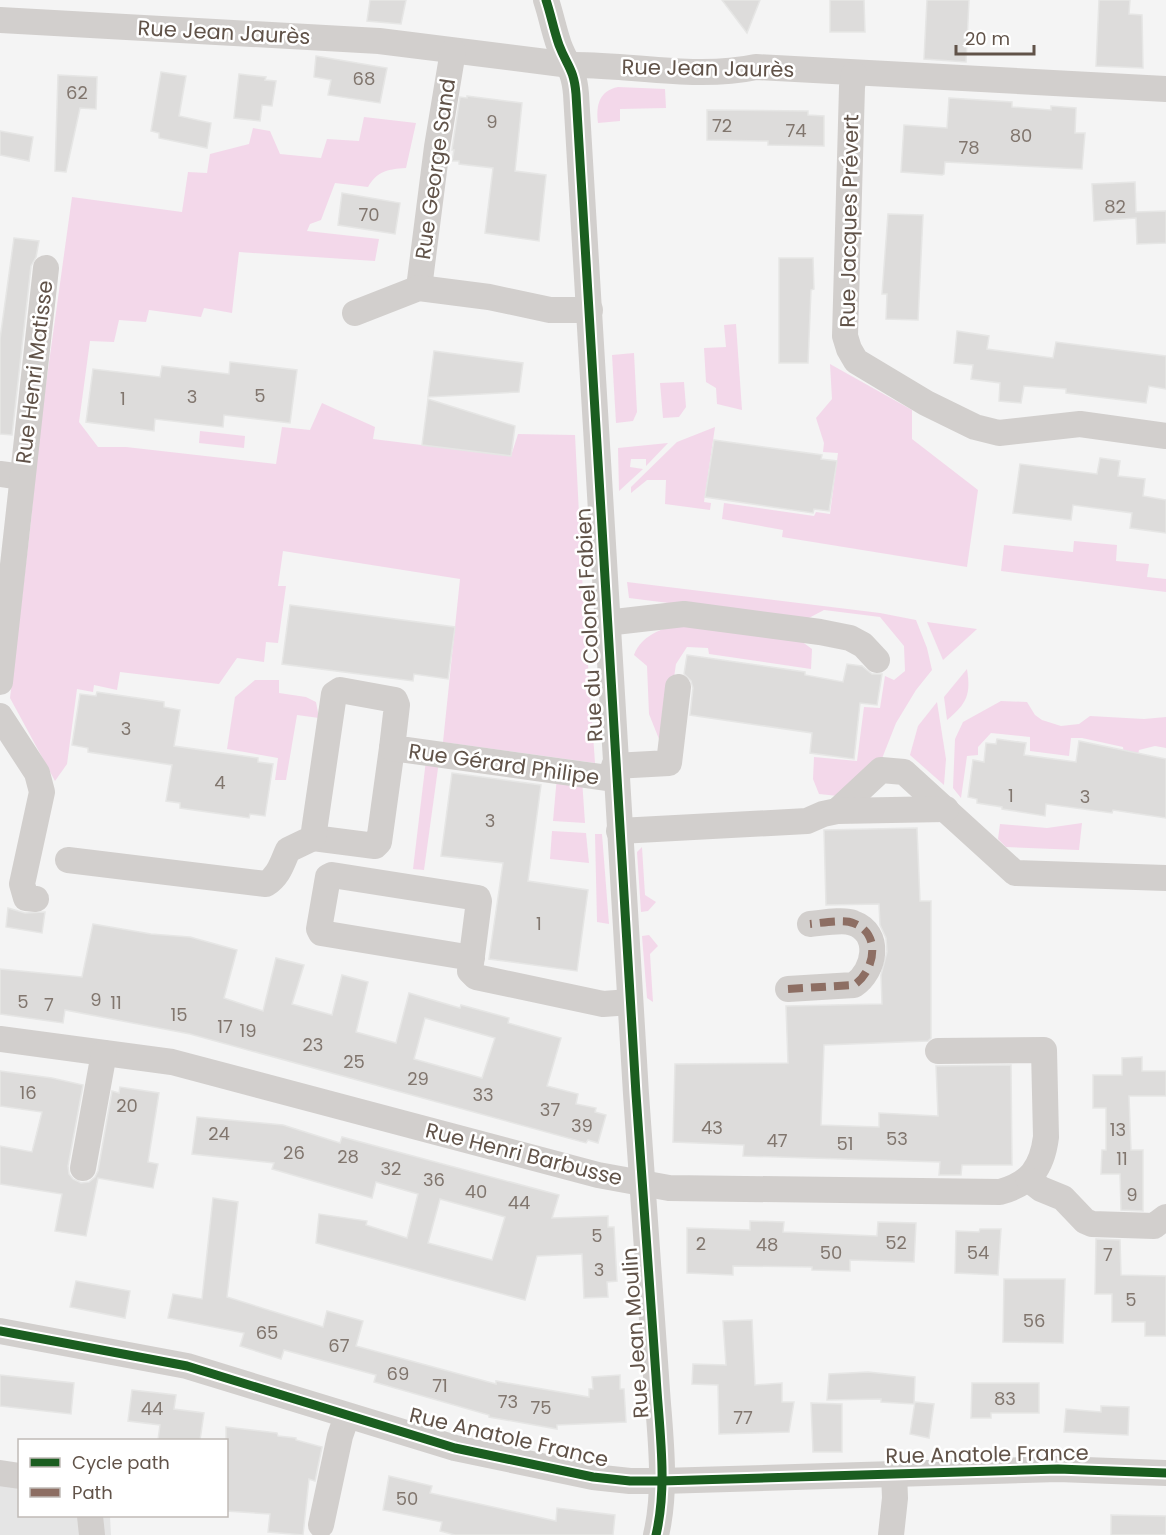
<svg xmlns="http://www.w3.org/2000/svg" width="1166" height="1535" font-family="Poppins,sans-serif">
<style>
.education{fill:#e5e5e5}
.green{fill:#f3d8ea}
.building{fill:#dddcdb;stroke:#e6e6e5;stroke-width:1.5;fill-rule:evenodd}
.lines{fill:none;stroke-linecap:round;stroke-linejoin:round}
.minor{stroke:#d2cfcd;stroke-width:26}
.quiet{stroke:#8d6e63;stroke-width:8;stroke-dasharray:15 8;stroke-linecap:butt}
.cycleway-casing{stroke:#fff;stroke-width:13}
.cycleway{stroke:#1b5e20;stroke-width:9}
.labels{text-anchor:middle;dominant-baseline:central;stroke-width:5;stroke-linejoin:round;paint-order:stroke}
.number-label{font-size:18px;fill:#81766e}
.street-label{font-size:21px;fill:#615349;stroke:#fff}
</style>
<rect width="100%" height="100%" fill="#f4f4f4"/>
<path class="education" d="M0,1474L19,1475L20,1516H110L111,1535H0Z"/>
<g class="green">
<path d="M618,87L665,89L666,108L620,109V121L598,123C596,105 599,91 618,87Z"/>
<path d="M364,117L416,123L406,168C388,169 377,171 368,187L335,183L321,220L310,224L307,231L379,239L375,261L239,252L232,313L204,308L201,317L149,310L146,322L119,320L114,342L90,341L79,422L98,447H126L276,464L282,427L310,430L322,403L375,427L373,439L511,456L518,434L575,435L583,593L595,763L443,742L460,579L283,551L278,586H286L278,643L266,642L264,662L237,658L219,684L120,672L117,690L94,685L93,692L77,689L67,764L55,781L10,698L31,521L38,442L72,197L182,212L188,172L207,173L210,154L249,144L253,128L270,131L280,154L321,158L327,139L359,141Z"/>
<path d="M736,324L742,410L717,404L716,388L706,382L704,348L726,347L724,325Z"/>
<path d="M634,353L637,412L633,421L616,423L612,355Z"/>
<path d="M830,364L912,410V439L978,490L967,567L782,537L783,530L722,519L724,503L814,516L816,512L830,514L838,453L823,452L824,443L816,418L832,399Z"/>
<path d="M684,382L686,407L679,417L663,418L660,383Z"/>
<path d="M715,427L704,502L711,503L710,510L665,504L666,480H647L631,493V487L677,442Z"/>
<path d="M200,431L245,436L244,448L199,443Z"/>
<path d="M668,443L646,466V459H631L630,467L643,469L619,491L618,448Z"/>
<path d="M1074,541L1117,545L1116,561L1149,564L1147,577L1166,579V592L1001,571L1004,545L1073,552Z"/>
<path d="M627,582L880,613L916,620L927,648L932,670L916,690L896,723L881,761L838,796L819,794L813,779L814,757L857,761L864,707L880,708L885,676L894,680L905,671L904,646L880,617L824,610L805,620L629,598Z"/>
<path d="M689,621L801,641L812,649L811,669L709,654L708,648L687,647L676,664L663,749L649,714L647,666L634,655C642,633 667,627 689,621Z"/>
<path d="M927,622L977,629L943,660Z"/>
<path d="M967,669C971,695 967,703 947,720L944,697Z"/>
<path d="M255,680H279V693L306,697L316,702L319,718L297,715L286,780H275L278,758L227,749L235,697Z"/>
<path d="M1001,701L1027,702L1035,715L1042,720L1061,726L1079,724L1090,716L1144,719L1166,717V748L1155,746L1139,750L1136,764H1125L1123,747L1082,738H1071L1069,756L1030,751V737L991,733L978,747V755L967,756L961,798L953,788L955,739L963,722Z"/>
<path d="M937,702L946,759L944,785L910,755L918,726Z"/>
<path d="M426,760L439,761L424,870L413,869Z"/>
<path d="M557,776L582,779L585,823L553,821Z"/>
<path d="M1082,823L1079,850L1006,847L998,839L1000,824L1047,828Z"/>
<path d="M552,831L586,833L589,863L550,859Z"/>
<path d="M595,834H602L609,924L597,922Z"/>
<path d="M642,847L645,895L656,902L648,911L641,912L637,852Z"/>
<path d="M649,935L658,946L650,954L653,1002L647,998L642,936Z"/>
</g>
<g class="building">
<path d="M370,0H406L401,24L367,21Z"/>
<path d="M722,0H760L747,33Z"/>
<path d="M830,0H864L865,32H830Z"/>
<path d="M927,0H969L966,62L924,59Z"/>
<path d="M1099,0H1130L1129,14L1142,15L1143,68L1096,66Z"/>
<path d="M316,56L387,68L380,103L328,95L331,80L314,77Z"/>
<path d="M161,72L186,76L179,116L211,123L207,148L159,138V133L151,131Z"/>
<path d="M239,74L266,77L265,80L276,81L272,106L262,105L260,121L234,118Z"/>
<path d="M58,75L97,77L96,109L80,108L66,172L55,171Z"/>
<path d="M467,96L522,103L515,171L546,175L539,241L485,233L493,168L459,164V161H452L454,150H452L460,97L467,98Z"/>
<path d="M949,98L1012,102V107L1051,110V106L1076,108L1075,133H1085L1082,169L945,162L944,174L942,175L901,172L904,125L947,128Z"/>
<path d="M707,110L808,111V115L824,116V146L768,145V141L707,140Z"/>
<path d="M0,131L33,137L29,161L0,155Z"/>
<path d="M1135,182L1136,212L1166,211V243L1137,244L1136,218L1094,221L1092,184Z"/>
<path d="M342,193L400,203L395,234L338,225Z"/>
<path d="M888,214L923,215L918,320L886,319L887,294H882Z"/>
<path d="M14,238L39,241L36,257L31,266L12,435L0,434V339Z"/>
<path d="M779,258H813L814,289L811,290L808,363H779Z"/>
<path d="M957,331L989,336L987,349L1053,358L1056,342L1166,356V389L1149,386L1146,403L1066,393V389L1024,386L1021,403L999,401L1000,383L971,379L973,365L954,363Z"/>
<path d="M434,351L523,363L519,392L428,397Z"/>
<path d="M230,362L297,370L290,423L224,415L223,427L155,419L154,431L86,422L93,369L160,377L162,366L229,374Z"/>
<path d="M428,399L515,426L511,456L422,445Z"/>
<path d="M714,440L822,455L821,459L837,461L829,511L814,509L813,513L705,497Z"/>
<path d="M1100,458L1120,461L1118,476L1145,479L1143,496L1166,500V533L1130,528L1132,513L1073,505L1071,520L1013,513L1020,464L1097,474Z"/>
<path d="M290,605L455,627L448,679L414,674L413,681L282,664Z"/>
<path d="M687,655L805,672V675L843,682L847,664L862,666L872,674H882L877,705L860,703L854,759L810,753L812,733L690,715L693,688L691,681L684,674Z"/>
<path d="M97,692L164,702V707L180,710L174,746L258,758V762L273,764L265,816L250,814L249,818L180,808V803L166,801L172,765L88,752V748L72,745L80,694L96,696Z"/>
<path d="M997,739L1026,743L1024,755L1076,762L1079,741L1166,759V818L1113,810L1112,813L1046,804L1045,816L1002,809V807L977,803V799L968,797L973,760L984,762L986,743L996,744Z"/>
<path d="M452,773L541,785L528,881L588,890L577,971L489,959L503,863L441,856Z"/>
<path d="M917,828L920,901H931V1038L928,1041L824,1045L821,1125L879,1127V1113L938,1116L936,1066L1011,1065L1012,1165H962L961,1175H939L940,1162L743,1156L744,1145L673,1142L675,1064L788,1063L786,1006L882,1004L881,975L887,952L886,938L880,925L879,904L826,905L824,830Z"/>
<path d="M8,908L25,913L45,912L42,933L6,927Z"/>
<path d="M93,924L151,934L190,937L237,950L224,998L263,1011L276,958L304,965L292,1004L332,1015L342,975L368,982L356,1032L396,1043L409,993L460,1008L461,1005L509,1018L508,1023L561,1038L547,1086L578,1094L576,1104L596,1108L595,1112L606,1115L598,1143L588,1140L586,1143L190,1034L65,1010L63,1023L0,1014V969L82,977ZM425,1018L495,1038L482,1078L414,1059Z"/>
<path d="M1142,1057V1071H1166V1096H1129L1131,1150H1143V1211L1121,1210L1120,1174H1101L1102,1150H1106V1108H1093V1075H1122V1058Z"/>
<path d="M0,1071L52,1078L83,1085L68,1166L69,1174L73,1179L81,1183L89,1182L95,1177L98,1171L112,1091L119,1093L120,1087L159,1093L148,1162L158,1164L153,1188L98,1178L86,1236L55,1231L62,1194L0,1184V1146L32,1152L42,1112L0,1106Z"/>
<path d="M197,1117L283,1125L340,1143L342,1137L559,1195L552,1218L608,1216V1227H614L617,1281L607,1282L608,1297L584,1298L582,1254L537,1256L525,1300L316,1243L319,1214L367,1221L366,1225L407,1238L418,1194L376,1182L372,1198L272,1169L274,1163L192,1154ZM440,1199L505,1217L492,1260L428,1243Z"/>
<path d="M213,1198L238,1202L227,1297L323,1327L327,1311L363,1321L356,1346L496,1384V1381L589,1397V1389H593L592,1377L620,1375V1389H624L626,1422L557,1425V1429L489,1417V1415L374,1382L376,1375L284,1350L281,1359L240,1346L244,1333L168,1318L173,1294L202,1299Z"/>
<path d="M750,1221L784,1222L783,1232L877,1236L878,1222L916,1223L914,1262L850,1260V1271L812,1270V1267L733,1266V1275L687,1273V1228L750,1230Z"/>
<path d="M980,1229H1001L998,1275L955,1273L956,1231L979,1232Z"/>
<path d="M1096,1239L1120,1240L1121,1275L1166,1276V1336H1145V1322H1112V1294H1095Z"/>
<path d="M1004,1279H1065L1063,1343L1003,1342Z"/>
<path d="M76,1281L130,1291L125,1318L70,1307Z"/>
<path d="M752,1320L755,1385L782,1383V1402H794L789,1432L719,1434L718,1385L692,1384L693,1364L726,1365L723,1321Z"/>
<path d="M868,1372L915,1377L914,1404L881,1402V1399L827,1400L829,1374Z"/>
<path d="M0,1375L74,1383L71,1414L0,1406Z"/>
<path d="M972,1383H1039V1413H991V1418H971Z"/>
<path d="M132,1390L176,1395L174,1409L204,1413L200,1440H158L160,1425L128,1421Z"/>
<path d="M915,1402L934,1404L929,1438L910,1434Z"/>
<path d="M811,1403L842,1404V1452H813Z"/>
<path d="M1101,1406L1129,1407L1128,1435L1064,1432L1066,1409L1101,1412Z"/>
<path d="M226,1427L277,1433L278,1436L296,1438V1440L322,1447L315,1481L309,1479L303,1535L268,1532L270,1514L226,1511Z"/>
<path d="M389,1476L432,1486L430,1493L556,1521L557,1508L615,1515L613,1535H455L440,1531L442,1522L383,1510Z"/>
<path d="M1111,1515L1166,1516V1535H1111Z"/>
</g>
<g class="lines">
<g class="minor">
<path d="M546,0C551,15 554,31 559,45C567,66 574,69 576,94C596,427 614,760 636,1094C643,1188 650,1282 656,1376C659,1428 668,1484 656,1535"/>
<path d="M0,20L379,41L570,65C632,64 695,80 756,67L1166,89"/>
<path d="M854,74L852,87L845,336L849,349L856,361L926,403L975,427L999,433L1080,424L1166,436"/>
<path d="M419,288L437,147L453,51"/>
<path d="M355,313L419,288L489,297L550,310H590"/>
<path d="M0,474L22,477"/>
<path d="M606,623L684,614L820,632L850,638L863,645L877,660"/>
<path d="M0,682L46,268"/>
<path d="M0,716L37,773L42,792L22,884L26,898L36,899"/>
<path d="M614,766L669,763L678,687"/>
<path d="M837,811L881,770L904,772L1015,873L1166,878"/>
<path d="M619,831L807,821L823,814L837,811L946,809"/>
<path d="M313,838L375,846L379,842L392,748"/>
<path d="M68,860L266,884C279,876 282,863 288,850L313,838L334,694L340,690L395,700L397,705L392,748L615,779"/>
<path d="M472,958L321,933L319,929L328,877L332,875L478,898L479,901L470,971L476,977L603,1004L630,1002"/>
<path d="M788,989L854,985C875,971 882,933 853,923C844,919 821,923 810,924"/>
<path d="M0,1039L172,1062L598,1175L669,1188L1000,1192C1030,1184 1042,1168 1046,1137L1044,1050L938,1051"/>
<path d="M83,1168L104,1053"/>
<path d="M1028,1179L1041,1189L1063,1198L1085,1221L1092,1224L1154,1226L1166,1217"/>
<path d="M0,1331L187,1366L455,1448L593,1477L630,1481H661L1058,1469L1166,1473"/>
<path d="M0,1473L20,1476"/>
<path d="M90,1516L92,1535"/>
<path d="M321,1525L340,1436L347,1416"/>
<path d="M891,1535L895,1498L894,1473"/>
</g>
<path class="quiet" d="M788,989L854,985C875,971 882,933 853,923C844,919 821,923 810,924"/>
<defs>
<g id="cycleway">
<path d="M546,0C551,15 554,31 559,45C567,66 574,69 576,94C596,427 614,760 636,1094C643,1188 650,1282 656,1376C659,1428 668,1484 656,1535"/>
<path d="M0,1331L187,1366L455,1448L593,1477L630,1481H661L1058,1469L1166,1473"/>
</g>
</defs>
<use href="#cycleway" class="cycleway-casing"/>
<use href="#cycleway" class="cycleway"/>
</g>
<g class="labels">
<g class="number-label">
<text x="364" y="78">68</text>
<text x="77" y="92">62</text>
<text x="492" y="121">9</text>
<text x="722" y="125">72</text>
<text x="796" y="130">74</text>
<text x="1021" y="135">80</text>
<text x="969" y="147">78</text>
<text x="1115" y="206">82</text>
<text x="369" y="214">70</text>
<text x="260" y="395">5</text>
<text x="192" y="396">3</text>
<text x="123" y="398">1</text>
<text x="126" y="728">3</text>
<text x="220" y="782">4</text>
<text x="1011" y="795">1</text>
<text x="1085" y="796">3</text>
<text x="490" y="820">3</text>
<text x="539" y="923">1</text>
<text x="96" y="999">9</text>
<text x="23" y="1001">5</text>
<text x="116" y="1002">11</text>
<text x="49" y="1004">7</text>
<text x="179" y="1014">15</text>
<text x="225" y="1026">17</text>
<text x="248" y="1030">19</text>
<text x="313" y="1044">23</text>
<text x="354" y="1061">25</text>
<text x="418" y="1078">29</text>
<text x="28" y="1092">16</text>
<text x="483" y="1094">33</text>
<text x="127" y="1105">20</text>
<text x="550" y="1109">37</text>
<text x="582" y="1125">39</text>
<text x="712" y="1127">43</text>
<text x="1118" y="1129">13</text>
<text x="219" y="1133">24</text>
<text x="897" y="1138">53</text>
<text x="777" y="1140">47</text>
<text x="845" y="1143">51</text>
<text x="294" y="1152">26</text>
<text x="348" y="1156">28</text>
<text x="1122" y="1158">11</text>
<text x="391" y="1168">32</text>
<text x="434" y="1179">36</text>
<text x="476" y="1191">40</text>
<text x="1132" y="1194">9</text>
<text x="519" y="1202">44</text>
<text x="597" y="1235">5</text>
<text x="896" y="1242">52</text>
<text x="701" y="1243">2</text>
<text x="767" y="1244">48</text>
<text x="831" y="1252">50</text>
<text x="978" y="1252">54</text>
<text x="1108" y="1254">7</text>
<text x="599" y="1269">3</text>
<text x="1131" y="1299">5</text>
<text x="1034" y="1320">56</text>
<text x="267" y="1332">65</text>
<text x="339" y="1345">67</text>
<text x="398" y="1373">69</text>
<text x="440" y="1385">71</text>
<text x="1005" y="1398">83</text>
<text x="508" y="1401">73</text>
<text x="541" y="1407">75</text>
<text x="152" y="1408">44</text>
<text x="743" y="1417">77</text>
<text x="407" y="1498">50</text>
</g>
<g class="street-label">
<text transform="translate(224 32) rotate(3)">Rue Jean Jaurès</text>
<text transform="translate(708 68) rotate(1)">Rue Jean Jaurès</text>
<text transform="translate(435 169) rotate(-82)">Rue George Sand</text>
<text transform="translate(849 221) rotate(-89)">Rue Jacques Prévert</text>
<text transform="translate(34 372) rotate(-83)">Rue Henri Matisse</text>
<text transform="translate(589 625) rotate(-93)">Rue du Colonel Fabien</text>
<text transform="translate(504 764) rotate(8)">Rue Gérard Philipe</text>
<text transform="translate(524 1154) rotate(14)">Rue Henri Barbusse</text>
<text transform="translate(635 1333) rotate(-94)">Rue Jean Moulin</text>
<text transform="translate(509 1437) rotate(13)">Rue Anatole France</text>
<text transform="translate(987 1454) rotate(-1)">Rue Anatole France</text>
</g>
</g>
<rect x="18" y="1439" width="210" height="78" fill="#ffffff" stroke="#c0bab6" stroke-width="1.5"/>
<rect x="30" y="1458" width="30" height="9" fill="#1b5e20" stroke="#c0bab6" stroke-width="1.5"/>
<text x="72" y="1469" font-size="18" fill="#615349">Cycle path</text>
<rect x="30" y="1488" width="30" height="9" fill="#8d6e63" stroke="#c0bab6" stroke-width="1.5"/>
<text x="72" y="1499" font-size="18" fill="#615349">Path</text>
<path d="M956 45v9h78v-9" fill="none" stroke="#615349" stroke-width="3"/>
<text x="965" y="45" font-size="18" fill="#615349" stroke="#ffffff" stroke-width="4.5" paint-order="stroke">20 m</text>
</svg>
